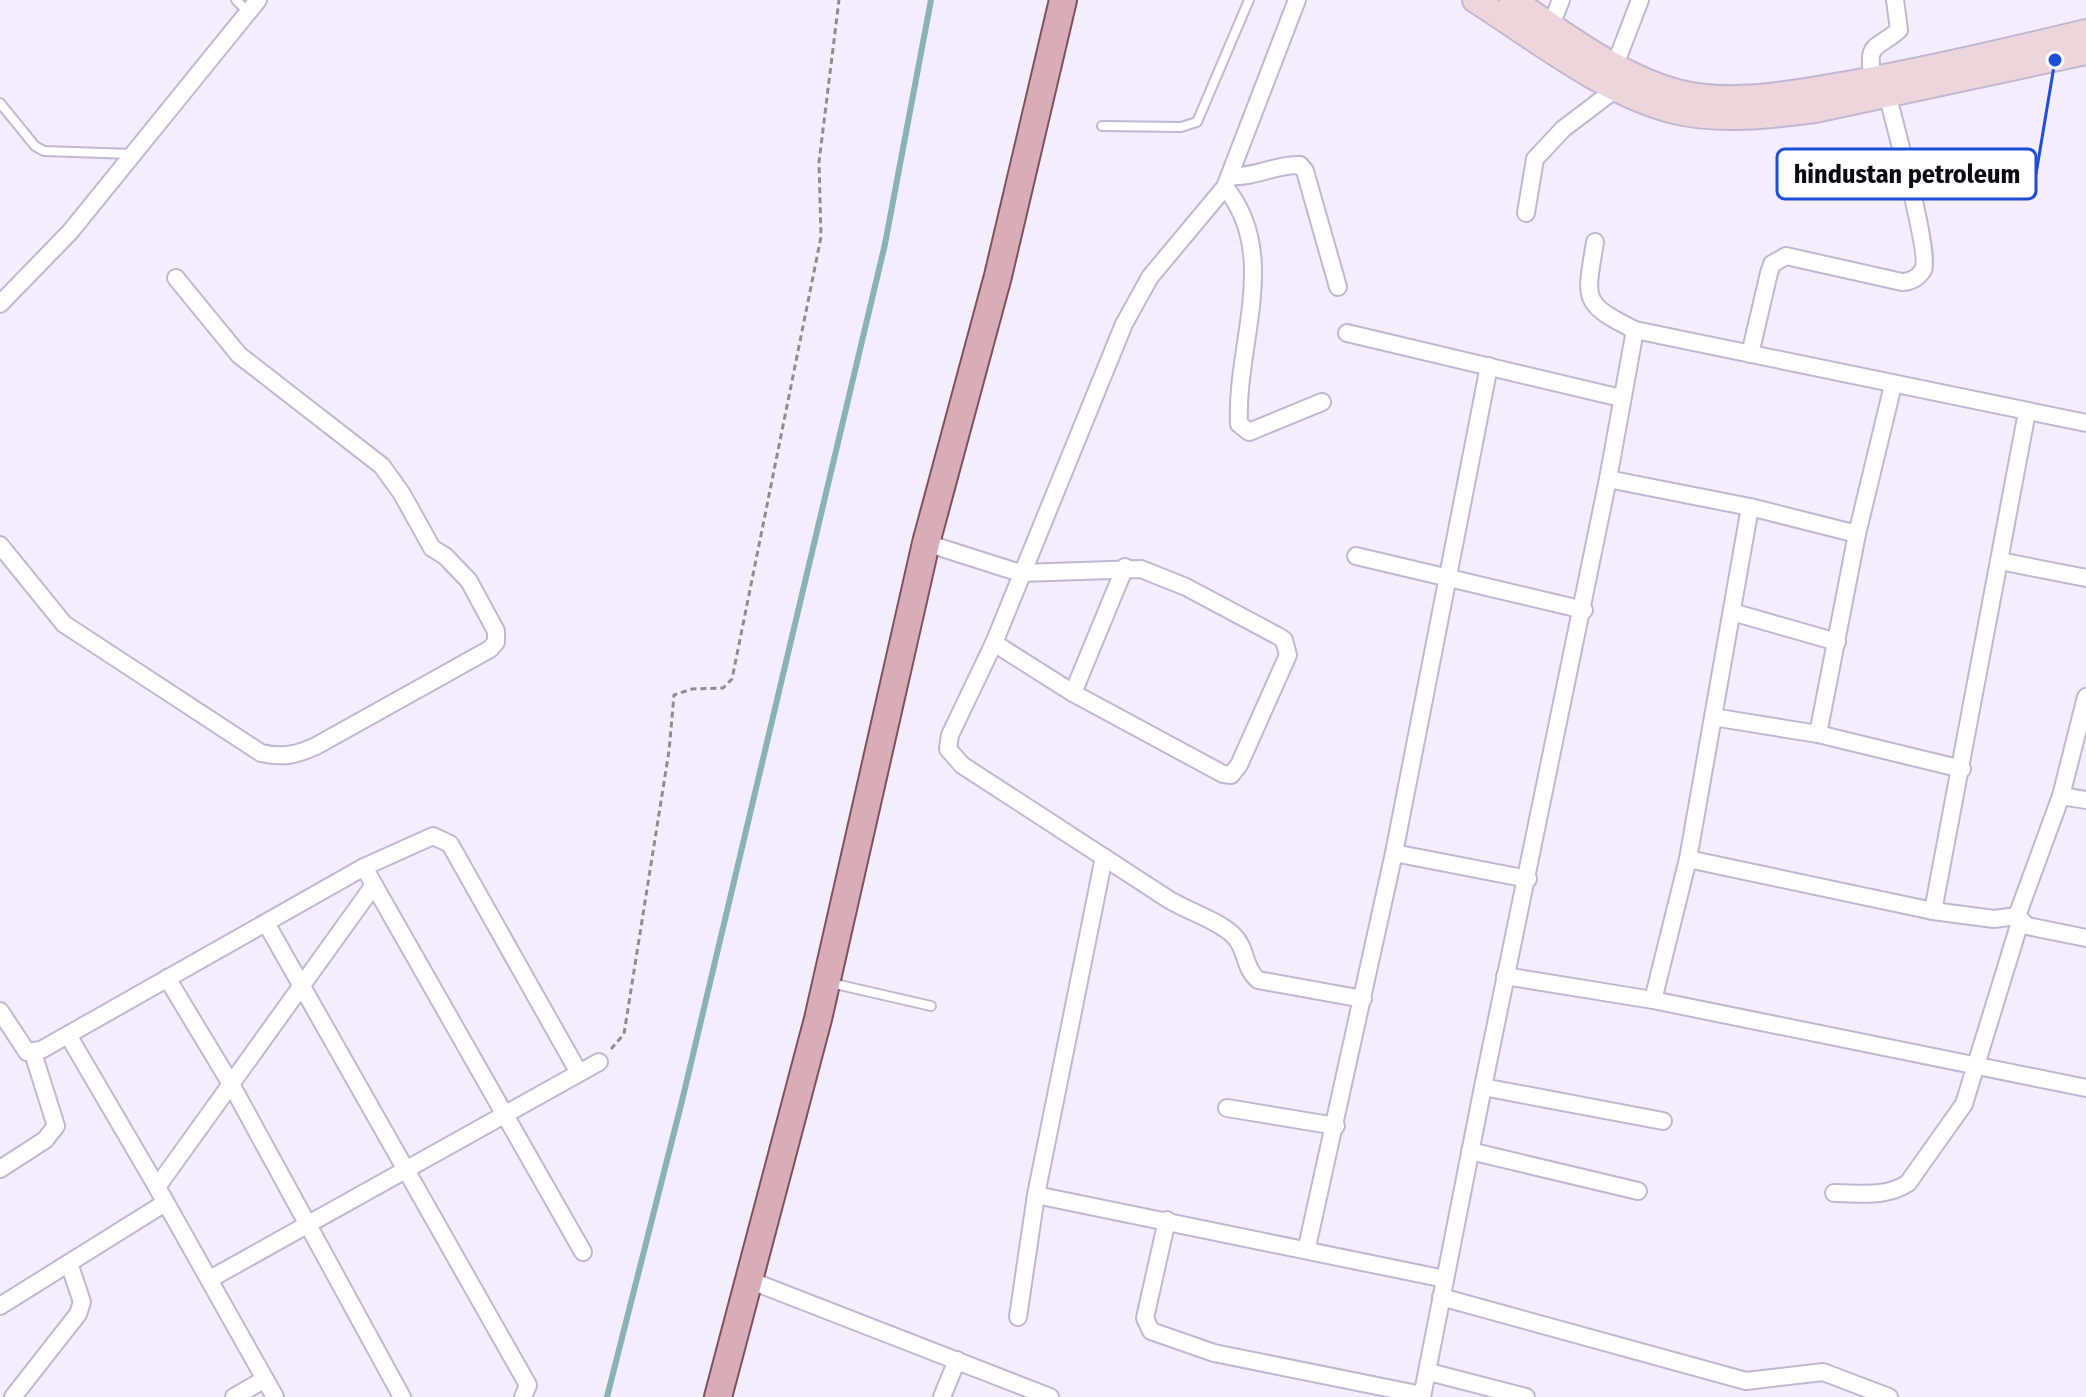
<svg xmlns="http://www.w3.org/2000/svg" width="2086" height="1397" font-family="'Fira Sans Condensed',sans-serif">
<style>
.lines{fill:none;stroke-linecap:round;stroke-linejoin:round}
.stream{stroke:#89b2b5;stroke-width:6}
.lane-casing{stroke:#c2b7d2;stroke-width:12}
.street-casing{stroke:#c2b7d2;stroke-width:20}
.secondary-casing{stroke:#c2b7d2;stroke-width:28}
.primary-casing{stroke:#80505e;stroke-width:30}
.path{stroke:#918b99;stroke-width:3;stroke-dasharray:6 4;stroke-linecap:butt}
.lane{stroke:#fff;stroke-width:8}
.street{stroke:#fff;stroke-width:16}
.secondary{stroke:#ecd6db;stroke-width:24}
.primary{stroke:#d8adb7;stroke-width:26}
.leader{fill:none;stroke:#1d4ed8;stroke-width:3}
.callout-dot{fill:#1d4ed8;stroke:#fff;stroke-width:3}
.callout{fill:#fff;stroke:#1d4ed8;stroke-width:3}
.callout-label{font-size:26px;text-anchor:middle;font-weight:bold;fill:#0e0a13}
</style>
<rect width="100%" height="100%" fill="#f3edfe"/>
<g class="lines">
<path class="stream" d="M607,1397L682,1101L885,244L931,0"/>
<defs>
<g id="lane">
<path d="M236,0L248,12"/>
<path d="M0,103L35,146L44,151L132,154"/>
<path d="M1102,126L1181,127L1197,122L1249,0"/>
<path d="M831,983L931,1006"/>
</g>
<g id="street">
<path d="M1297,0L1225,187L1150,277L1124,324L994,643L950,735L948,749L962,765C1030,810 1099,854 1168,899C1187,911 1215,919 1232,934C1247,947 1243,967 1258,980L1363,999"/>
<path d="M1551,25L1561,0"/>
<path d="M1615,65L1640,0"/>
<path d="M1873,80C1866,41 1875,51 1899,30L1895,0"/>
<path d="M1229,176C1255,178 1276,164 1300,165L1305,171L1338,287"/>
<path d="M1225,187C1281,255 1235,345 1239,424L1249,432L1322,402"/>
<path d="M1526,213L1535,159L1563,129L1617,88"/>
<path d="M1595,242C1586,299 1580,303 1635,330L2086,423"/>
<path d="M0,304L70,232L258,0"/>
<path d="M1347,333L1621,398"/>
<path d="M1750,354L1769,273L1772,264L1786,256L1902,282C1910,282 1918,278 1923,270C1931,255 1894,122 1888,97"/>
<path d="M1608,479L1635,330"/>
<path d="M926,543L1020,573L1141,569L1186,587L1278,636L1284,640L1288,655L1239,765L1231,775L1223,774L1073,693L994,643"/>
<path d="M0,545L64,624L261,753C283,758 296,755 316,746L490,649L496,642V631L469,581L445,556L432,548L402,494L382,466L239,355L176,278"/>
<path d="M1356,556L1584,610"/>
<path d="M2000,561L2086,578"/>
<path d="M1732,612L1837,642"/>
<path d="M1073,693L1125,567"/>
<path d="M2086,697L2061,796L2017,916L2027,926L2086,938"/>
<path d="M1713,717L1818,734L1962,769"/>
<path d="M1818,734L1857,534"/>
<path d="M2061,796L2086,800"/>
<path d="M1394,853L1528,879"/>
<path d="M1688,859L1750,507"/>
<path d="M374,885L583,1252"/>
<path d="M1933,911L2027,412"/>
<path d="M266,923L528,1385L523,1397"/>
<path d="M1505,976L1653,1000L1688,859L1933,911L1994,919L2017,916"/>
<path d="M167,978L231,1084L402,1397"/>
<path d="M1653,1000L2086,1088"/>
<path d="M0,1011L27,1052L41,1050L364,867L433,836L450,844L579,1073"/>
<path d="M68,1035L157,1187"/>
<path d="M1227,1108L1336,1126"/>
<path d="M1663,1121L1483,1087L1608,479L1750,507L1857,534L1893,385"/>
<path d="M1470,1151L1638,1191"/>
<path d="M0,1169L45,1140L56,1126L33,1053"/>
<path d="M1834,1193C1859,1193 1886,1198 1908,1183L1964,1104L2020,922"/>
<path d="M1036,1195L1445,1279"/>
<path d="M1167,1220L1145,1318L1151,1331L1214,1353L1422,1395"/>
<path d="M1307,1247L1394,853L1489,366"/>
<path d="M210,1279L599,1062"/>
<path d="M749,1280L1050,1397"/>
<path d="M1441,1297L1746,1381L1823,1372L1889,1397"/>
<path d="M0,1306L165,1203"/>
<path d="M1018,1317L1036,1195L1104,857"/>
<path d="M1429,1372L1526,1397"/>
<path d="M13,1397L78,1314L82,1302L69,1263"/>
<path d="M234,1397L265,1379"/>
<path d="M275,1397L157,1187L374,885L364,867"/>
<path d="M942,1397L957,1360"/>
<path d="M1422,1397L1483,1087"/>
</g>
<g id="secondary">
<path d="M1475,0C1535,38 1605,94 1674,111C1720,122 1769,116 1815,110L2086,52"/>
<path d="M1512,0C1564,33 1617,76 1677,92C1732,106 1793,93 1847,84C1927,70 2007,51 2086,32"/>
</g>
<path id="primary" d="M718,1397L818,1019L926,543L998,276L1063,0"/>
</defs>
<use href="#lane" class="lane-casing"/>
<use href="#street" class="street-casing"/>
<use href="#secondary" class="secondary-casing"/>
<use href="#primary" class="primary-casing"/>
<path class="path" d="M611,1049L624,1034L669,751L674,695L692,689L723,688L732,679L821,237L819,162L839,0"/>
<use href="#lane" class="lane"/>
<use href="#street" class="street"/>
<use href="#secondary" class="secondary"/>
<use href="#primary" class="primary"/>
</g>
<path class="leader" d="M2055 60L2036 174"/>
<circle class="callout-dot" cx="2055" cy="60" r="8"/>
<rect class="callout" x="1777" y="149" width="259" height="50" rx="8"/>
<g class="callout-label">
<text x="1907" y="183">hindustan petroleum</text>
</g>
</svg>
